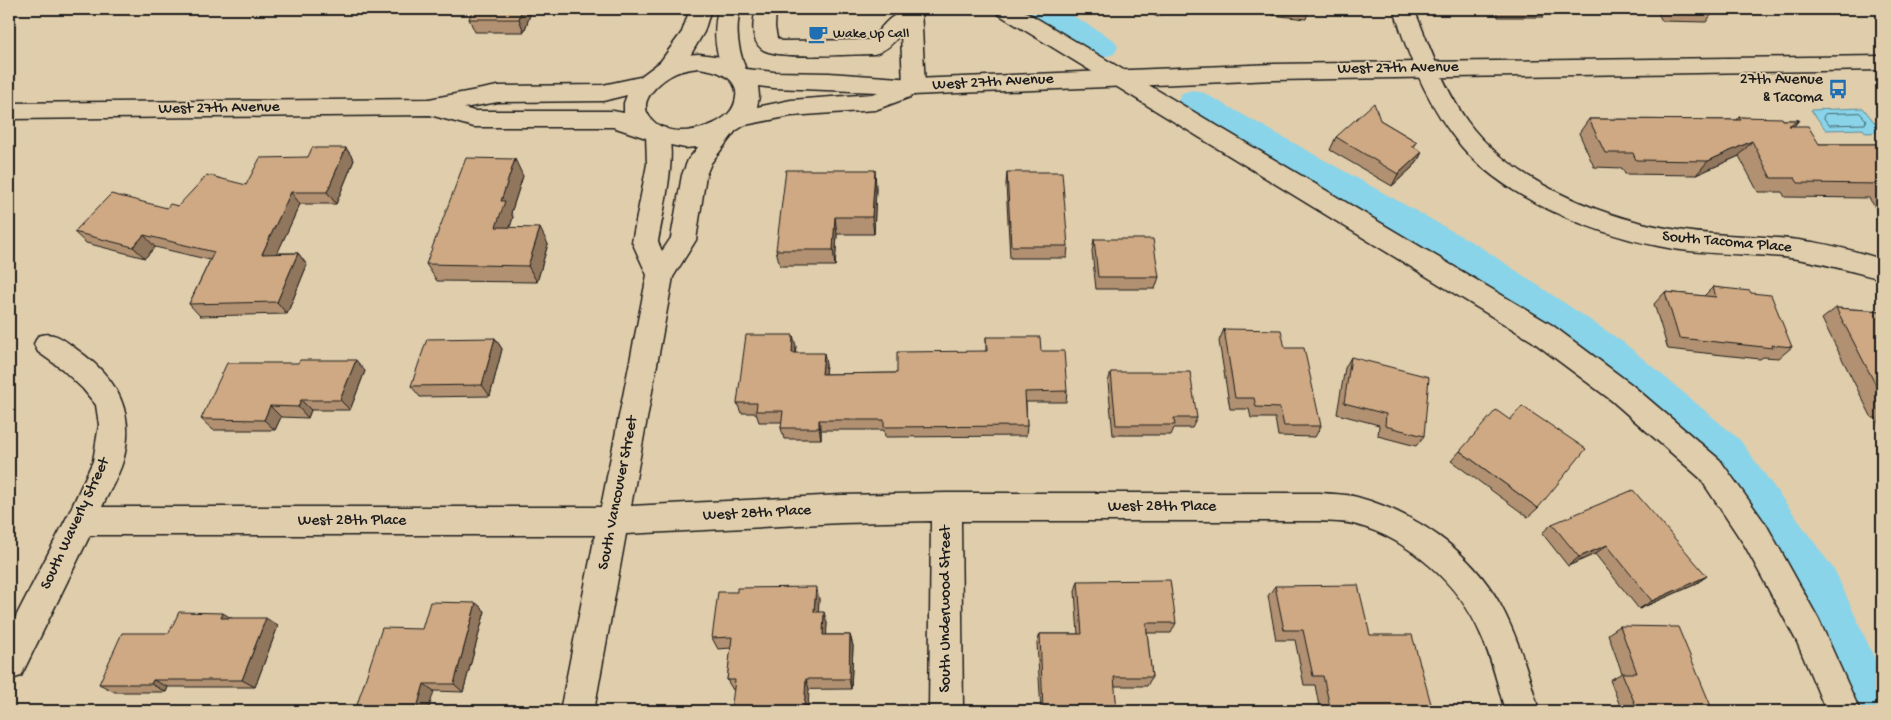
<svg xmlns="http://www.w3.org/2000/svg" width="1891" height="720" font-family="'Gochi Hand',sans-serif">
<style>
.water{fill:#89d4e9;stroke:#5d8a97}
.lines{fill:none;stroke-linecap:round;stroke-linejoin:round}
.shore{stroke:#48666e;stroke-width:1}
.canal{fill:#89d4e9;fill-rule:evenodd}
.minor-casing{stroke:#1c1c1c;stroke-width:3}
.major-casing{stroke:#1c1c1c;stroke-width:3}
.minor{fill:#e0cdab;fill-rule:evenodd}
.major{fill:#e0cdab;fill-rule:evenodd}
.wall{fill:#b19171;stroke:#1c1c1c}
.shaded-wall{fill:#90765c;stroke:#1c1c1c}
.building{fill:#cea983;stroke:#1c1c1c}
.labels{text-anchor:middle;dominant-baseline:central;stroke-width:4;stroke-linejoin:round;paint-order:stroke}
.far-poi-label{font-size:14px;fill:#1c1c1c;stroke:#e0cdab;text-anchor:start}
.street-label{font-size:16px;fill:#1c1c1c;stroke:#e0cdab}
.poi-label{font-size:16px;fill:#1c1c1c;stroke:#e0cdab;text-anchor:end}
</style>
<rect width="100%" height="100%" fill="#e0cdab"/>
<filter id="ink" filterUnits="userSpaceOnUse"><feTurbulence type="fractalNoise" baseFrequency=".02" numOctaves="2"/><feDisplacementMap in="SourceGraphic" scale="10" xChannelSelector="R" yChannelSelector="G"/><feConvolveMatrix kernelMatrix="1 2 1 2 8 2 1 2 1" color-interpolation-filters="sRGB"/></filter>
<g filter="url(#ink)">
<path class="water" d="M1863,108L1879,128L1877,129L1880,132L1866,133L1863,129L1826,130L1811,110Z"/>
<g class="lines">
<path class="shore" d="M1860,113L1866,120L1865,124L1829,125L1823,117L1825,114Z"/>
<g class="canal">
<path d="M1024,9H1061L1114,40L1118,47L1114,54L1103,57L1092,54L1028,16Z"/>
<path d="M1193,90L1204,93L1479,246L1623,342L1740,440L1835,571L1882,675V711H1850L1803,600L1710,466L1595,364L1453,266L1182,109L1177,101L1182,93Z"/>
</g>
<defs>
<g id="minor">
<path d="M690,9H711L704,32L691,54L674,74L666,76L658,74L655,69L682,32Z"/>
<path d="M718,9H740C735,32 738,48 746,70L743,75L735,78L727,75C714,54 713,32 718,9Z"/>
<path d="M756,9H776L775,27L777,38L782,41L869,40C881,31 886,17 901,13V9H921L925,87L922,92L914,95L906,92L903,87L901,33C894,43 886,51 874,54C852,54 777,60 762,49C750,40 753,21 756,9Z"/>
<path d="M996,9H1021L1552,325L1631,384L1720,460L1767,526L1819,620L1860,711H1826L1797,642L1745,546L1700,478L1611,400L1532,341L998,14Z"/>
<path d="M1394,9H1414C1430,47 1443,87 1467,121C1513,184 1610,221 1685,231C1725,237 1765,235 1805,241C1831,244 1857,252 1882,259V279C1849,271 1817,261 1783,257C1741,253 1699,255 1658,246C1593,233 1506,199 1462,147C1429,108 1408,57 1394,9Z"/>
<path d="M725,121L733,123L737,129L711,163L706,175L696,240L673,277L631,506L841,495L946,493H1319C1332,494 1345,494 1357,497C1415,513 1470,550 1500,604C1518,637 1529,675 1539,711H1505C1498,686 1492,659 1481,635C1460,585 1409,539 1357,525C1345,521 1331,522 1319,521H961L963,711H929L931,521L841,523L626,534L594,711H560L595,535H90L21,676L9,680V630L70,511L93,461L99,425L96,405L83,389L62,369L38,352L34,344L38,336C56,330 65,341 79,351C118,379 136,413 123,461C118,477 109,492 102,507H601L647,275L632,242L647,164L646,134L650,128L658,126L666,128C679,150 662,216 658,242L662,251L671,238L682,175L688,160L717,123Z"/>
</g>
<path id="major" d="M699,54L722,57L736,62L746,69L774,72L829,73L914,79L1274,64L1882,56V70L1274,80L912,95L910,97L875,110L791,116L745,125L719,141L698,147L685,148L661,143L613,127H474L430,115L9,119V103L429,99L498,86L603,85L640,77L660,62L683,55ZM699,68C714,70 739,76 736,97C735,104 733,109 728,114C710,131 666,141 649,116C637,99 663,79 676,73C683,70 691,69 699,68ZM758,86L774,88L878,92L873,94L791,100L757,107L759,96ZM627,95L624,103V113L613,111H474L464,108L498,102L603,101Z"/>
</defs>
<use href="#minor" class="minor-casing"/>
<use href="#major" class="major-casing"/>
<use href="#minor" class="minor"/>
<use href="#major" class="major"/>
</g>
<g class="wall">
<path d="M532,9L524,32H475L469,19Z"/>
<path d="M1140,9H1168L1158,17Z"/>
<path d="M1239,9H1269L1268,12Z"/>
<path d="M1272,9H1309L1306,19L1272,15Z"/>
<path d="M1495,9H1548L1543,17H1498Z"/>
<path d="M1656,9H1716L1706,22L1662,21Z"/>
<path d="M1739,117L1783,120H1799L1794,126L1819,144H1882V218L1869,198L1785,197L1782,192H1758L1739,156L1696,175L1625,174L1622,168L1594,167L1579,133L1589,119L1737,120Z"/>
<path d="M1380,120L1417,142L1414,147L1422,152L1416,164L1392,186L1330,150L1336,137Z"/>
<path d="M346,148L354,160L336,204H300L277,253H298L307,265L287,314L200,316L189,304L210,260L155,247L145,258L86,243L74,232L167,208L178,206L246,185L308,157Z"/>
<path d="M1007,172L1068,246L1067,258H1010L1006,184Z"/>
<path d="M523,176L511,213L513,217L510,227L548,244L537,282L437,281L426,264Z"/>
<path d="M876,187L874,234H837L835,266H780L776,250Z"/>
<path d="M1094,239L1159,277L1155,289H1096L1092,251Z"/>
<path d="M1713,287L1751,293L1792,347L1779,358L1763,357L1760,359L1668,349L1654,304L1665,292L1704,296Z"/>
<path d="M1836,308L1882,311V430L1876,418H1872L1822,319Z"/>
<path d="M1224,329L1285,348L1321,426L1315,437L1278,436L1275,418H1251L1249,409H1230L1219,341Z"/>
<path d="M986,337L1041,351L1067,391L1066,402H1026L1027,426L1026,436L885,437L884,430H821V439H784L781,428L782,422H759L756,413H741L737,403L796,346L795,353L826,364L825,374L897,373L986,351Z"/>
<path d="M495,338L502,349L490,396L420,397L411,386Z"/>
<path d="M1351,357L1424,436L1416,446L1378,436L1379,425L1337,414L1345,368Z"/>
<path d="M365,371L350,410H311L308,418L281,417L275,430H213L201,419Z"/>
<path d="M1111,372L1197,418L1192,428H1174L1171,435H1113L1108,382Z"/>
<path d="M1460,451L1538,508L1528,517L1451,461Z"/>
<path d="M1552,524L1707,576L1694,585L1639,609L1595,554L1568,566L1542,533Z"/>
<path d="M1078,581L1176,623L1171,633H1147L1152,677L1147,686H1114L1117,711H1041L1037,643L1040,634H1078L1075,591Z"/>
<path d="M1275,586L1370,635L1433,711H1320L1315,685H1304L1295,640H1276L1268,596Z"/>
<path d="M737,592L819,599L818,612L827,623L826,635H850L853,646L851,689L733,690L727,680L731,648L718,649L712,638Z"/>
<path d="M476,603L485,611L463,692L434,691L355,711L422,629Z"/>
<path d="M231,618L278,626L255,687H168L166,692H115L99,684L169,633Z"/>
<path d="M1620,626L1713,711H1622L1610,680L1622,673L1608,634Z"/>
</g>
<g class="shaded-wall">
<path d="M522,9H532L524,32L519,19Z"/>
<path d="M1160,9H1168L1158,17Z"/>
<path d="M1799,120L1786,135L1788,126Z"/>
<path d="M1752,141L1739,156L1696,175L1708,161Z"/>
<path d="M346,148L354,160L336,204L327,192Z"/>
<path d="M1422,152L1416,164L1392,186L1398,174Z"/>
<path d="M515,159L523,176L511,213L513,217L505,244L496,227L501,201Z"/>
<path d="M875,170L876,187L874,234L872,217Z"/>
<path d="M291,192L300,204L272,265L262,254Z"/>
<path d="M835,217L837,234L835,266L833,250Z"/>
<path d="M540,228L548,244L537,282L528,266Z"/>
<path d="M144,235L155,247L145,258L133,247Z"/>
<path d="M298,253L307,265L287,314L277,302Z"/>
<path d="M793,335L796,346L794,364L792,353Z"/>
<path d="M495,338L502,349L490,396L482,385Z"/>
<path d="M824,353L826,364L824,385L822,374Z"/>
<path d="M356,360L365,371L350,410L340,400Z"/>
<path d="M301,400L311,410L308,418L298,407Z"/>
<path d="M270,406L281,417L275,430L264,420Z"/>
<path d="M819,420L821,430V439L819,428Z"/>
<path d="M1607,545L1595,554L1568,566L1579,557Z"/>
<path d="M1707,576L1694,585L1639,609L1652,601Z"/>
<path d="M816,587L819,599L818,623L814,612Z"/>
<path d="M476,603L485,611L463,692L454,684Z"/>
<path d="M824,612L827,623L826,646L823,635Z"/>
<path d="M223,613L236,621L221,618Z"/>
<path d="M266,618L278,626L255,687L242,680Z"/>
<path d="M850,635L853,646L851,689L849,679Z"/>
<path d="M806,679L809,689L808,711H804Z"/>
<path d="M153,680L168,687L166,692L151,684Z"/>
<path d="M424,684L434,691L428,711H416Z"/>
</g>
<g class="building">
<path d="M473,9H522L519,19H469Z"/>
<path d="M1374,103L1380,120L1417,142L1412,146L1422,152L1398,174L1336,137Z"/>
<path d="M1739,117L1782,118L1783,120H1799L1788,126H1808L1819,144H1882V184L1798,183L1795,178H1771L1752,141L1708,161L1636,160L1633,153H1605L1589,119L1741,120Z"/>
<path d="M312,148H346L327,192H291L262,254L298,253L277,302L189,304L214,252L144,235L133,247L74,232L111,194L167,208L170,204L178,206L207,175L246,185L260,158L308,157Z"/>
<path d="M466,158L515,159L501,201H505L496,227L540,228L528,266L426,264Z"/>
<path d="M786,170H875L872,217H835L833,250H776Z"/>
<path d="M1007,172H1062L1068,246H1011Z"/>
<path d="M1094,239H1153L1159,277H1098Z"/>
<path d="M1713,287L1750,291L1751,293L1771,295L1792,347L1772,345L1773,348L1679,338L1665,292L1716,297Z"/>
<path d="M1836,308L1882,311V397Z"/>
<path d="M1224,329L1281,330L1285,348H1304L1321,426H1284L1280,408L1256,407L1254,398H1235Z"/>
<path d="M746,335H793L792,353H824L822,374L897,373V352L987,351L986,337H1040L1041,351H1064L1067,391L1025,392L1027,426L884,427V420H819V428H781L783,411H756L757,403H737Z"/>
<path d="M495,338L482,385L411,386L427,339Z"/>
<path d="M1351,357L1429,377L1424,436L1385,426L1386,414L1344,403Z"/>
<path d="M300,360H356L340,400H301L298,407L270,406L264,420L201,419L227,363H298Z"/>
<path d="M1111,372H1190L1197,418H1174L1175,425H1116Z"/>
<path d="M1522,406L1586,449L1538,508L1460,451L1496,410L1510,420Z"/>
<path d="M1633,490L1707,576L1652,601L1607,545L1579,557L1552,524Z"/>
<path d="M1170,580L1176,623H1146L1152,677H1114L1117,711H1043L1040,634H1082L1078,581Z"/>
<path d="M1358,585L1370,635H1412L1433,711H1331L1323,676H1313L1303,630H1284L1275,586Z"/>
<path d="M816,587L814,612H824L823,635H850L849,679H806L804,711H731L735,680H727L732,637L712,638L718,592H737V588Z"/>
<path d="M430,602L476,603L454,684H424L416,711H355L382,628L422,629Z"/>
<path d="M179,612L223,613L221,618H266L242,680H153L151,684H99L122,633H169Z"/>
<path d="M1620,626L1678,627L1713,711H1638L1622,673H1637Z"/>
</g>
</g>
<defs>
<symbol id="cafe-bare" viewBox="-9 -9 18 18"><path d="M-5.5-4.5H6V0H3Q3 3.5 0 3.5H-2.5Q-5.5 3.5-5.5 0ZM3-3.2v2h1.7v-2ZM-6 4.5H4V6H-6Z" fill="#1f6fb2" stroke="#e0cdab" stroke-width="2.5" paint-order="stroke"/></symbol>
<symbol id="bus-bare" viewBox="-9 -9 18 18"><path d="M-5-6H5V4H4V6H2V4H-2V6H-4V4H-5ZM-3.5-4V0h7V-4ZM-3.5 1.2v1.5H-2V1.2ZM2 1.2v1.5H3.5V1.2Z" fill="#1f6fb2" stroke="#e0cdab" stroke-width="2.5" paint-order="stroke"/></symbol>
</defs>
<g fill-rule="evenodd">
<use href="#cafe-bare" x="804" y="20" width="28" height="28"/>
<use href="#bus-bare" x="1824" y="75" width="28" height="28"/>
</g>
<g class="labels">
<g class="far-poi-label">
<text x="833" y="34">Wake Up Call</text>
</g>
<g class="street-label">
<text transform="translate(1398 69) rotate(-1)">West 27th Avenue</text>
<text transform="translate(993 83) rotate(-3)">West 27th Avenue</text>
<text transform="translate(219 109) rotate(-1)">West 27th Avenue</text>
<text transform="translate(1727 243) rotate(5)">South Tacoma Place</text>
<text transform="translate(619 493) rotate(-79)">South Vancouver Street</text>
<text x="1162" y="507">West 28th Place</text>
<text transform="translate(757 514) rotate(-3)">West 28th Place</text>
<text x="352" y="521">West 28th Place</text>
<text transform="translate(76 524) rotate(-65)">South Waverly Street</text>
<text transform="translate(946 609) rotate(-90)">South Underwood Street</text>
</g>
<g class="poi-label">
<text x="1823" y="80">27th Avenue<tspan x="1823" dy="18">&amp; Tacoma</tspan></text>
</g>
</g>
<rect width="1891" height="720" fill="none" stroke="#e0cdab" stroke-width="30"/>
<rect x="15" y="15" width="1861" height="690" fill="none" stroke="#1c1c1c" stroke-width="2" filter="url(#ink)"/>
</svg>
